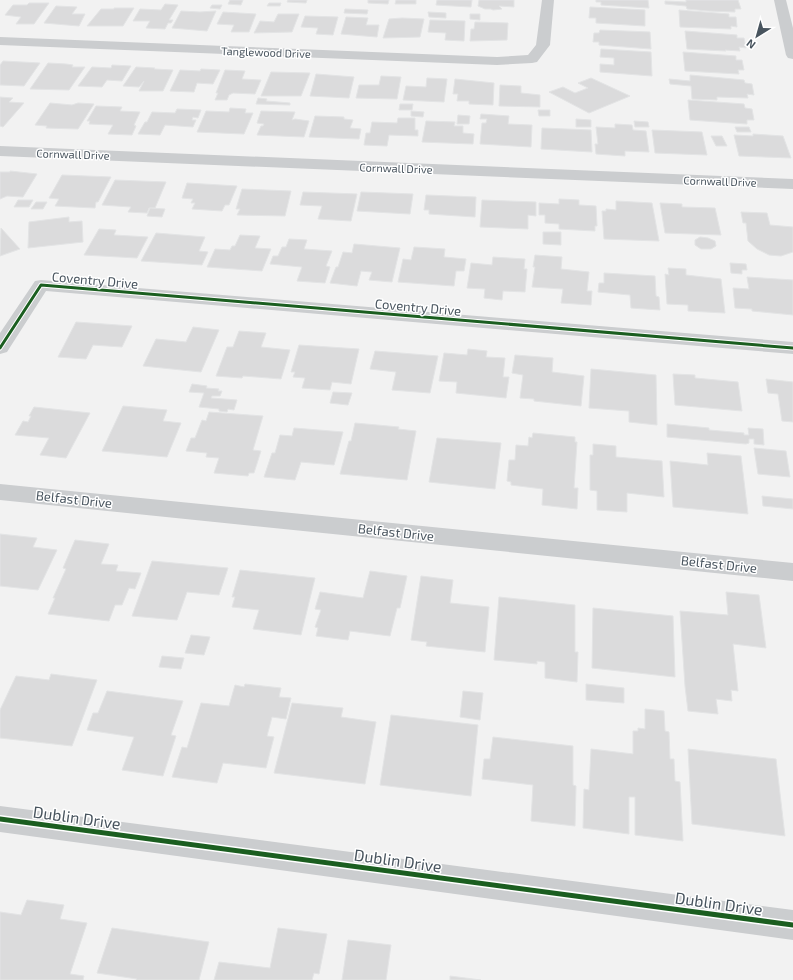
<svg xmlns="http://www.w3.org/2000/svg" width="793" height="980" font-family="'Exo 2',sans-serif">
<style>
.building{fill:#dbdbdc;stroke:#e3e4e5}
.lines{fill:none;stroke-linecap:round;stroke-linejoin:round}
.minor{fill:#cbcdcf;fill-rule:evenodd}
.cycleway-far1-casing{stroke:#fff;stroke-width:5}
.cycleway-casing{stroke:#fff;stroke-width:8}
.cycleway-far1{stroke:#1b5e20;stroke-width:3}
.cycleway{stroke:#1b5e20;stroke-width:5}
.labels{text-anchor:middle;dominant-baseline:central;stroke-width:3;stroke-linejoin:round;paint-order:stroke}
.far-street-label{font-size:11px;fill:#48545e;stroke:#fff}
.street-label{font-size:13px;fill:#48545e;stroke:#fff}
.near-street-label{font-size:16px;fill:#48545e;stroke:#fff}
</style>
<rect width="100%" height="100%" fill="#f2f2f2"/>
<g class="building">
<path d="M230,0H243L241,5L228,4Z"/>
<path d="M288,0H307L306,3L287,2Z"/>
<path d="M368,0H389L388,4L368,3Z"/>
<path d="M396,0H416V4H395Z"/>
<path d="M437,0H472L471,7L436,5Z"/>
<path d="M479,0H514V7L499,6L502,9L493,10L491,9H485L478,6Z"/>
<path d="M596,0H648L649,8L601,5V2H596Z"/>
<path d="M686,0H738L741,9H735V12L708,11L687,9L686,6L665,4V1L686,2Z"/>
<path d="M29,3H49L34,24H16L21,17L5,15L13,5H27Z"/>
<path d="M269,3H281L280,6H267Z"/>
<path d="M165,4L178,5L169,20H173L171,23H168L165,29L146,28L150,21H133L140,9L161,10Z"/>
<path d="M212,5H222L220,9L210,8Z"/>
<path d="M56,6L77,7L72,14H85L79,26L44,23Z"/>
<path d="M590,7L645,10V26L596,23V18H589Z"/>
<path d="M114,8H134L123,26H87L101,9H114Z"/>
<path d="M345,9L368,10L367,14L344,13Z"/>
<path d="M679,10L729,14V17H736L737,27L731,26V29L680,27Z"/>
<path d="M181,11L200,12L216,11L207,31L172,28Z"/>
<path d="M223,12L256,14L249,32H231L234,25L217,24Z"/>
<path d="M428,12L446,13V18L429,17Z"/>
<path d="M278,14H299L292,32L254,33L260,21L274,22Z"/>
<path d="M470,14H480V20L470,19Z"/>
<path d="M305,16L338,17L333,35L316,34L318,28L301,27Z"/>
<path d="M346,17L368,18L366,25H379L377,37L341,34Z"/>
<path d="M402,18L424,19L420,37L383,38L389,19Z"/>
<path d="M430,20L465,21L464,41L445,40L446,33L428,32Z"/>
<path d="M475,22L508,23L507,40L470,41L471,29H474Z"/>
<path d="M600,30L650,32L651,49L599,45V42H593L594,33H599Z"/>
<path d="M685,31L737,35V38H744L746,48L739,47L740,51L725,50L726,51L687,49Z"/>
<path d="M601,49L651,52L652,76L600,72V64L614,65V58L600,57Z"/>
<path d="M683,52L736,56V60H742L744,70H738L739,74L685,71Z"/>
<path d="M3,61L40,63L24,86L0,85V65Z"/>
<path d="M48,63L66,64L73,65L72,67H85L69,90L30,89Z"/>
<path d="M112,65L131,66L122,81L107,80L102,87L78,86L92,67L111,68Z"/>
<path d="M136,67L155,68L154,69L173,70L163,91H139L144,81L139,87L123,86Z"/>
<path d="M201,69L220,70L213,84L197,83L194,92L170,91L180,70L200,71Z"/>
<path d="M225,70L245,71L242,79L261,80L255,94L233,93L229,95L227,100H215L218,93H216Z"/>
<path d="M271,72L310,73L301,96H261Z"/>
<path d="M316,74L354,77L349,98L310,96Z"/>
<path d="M690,75L744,80L745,83L752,84L754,95L747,94L748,98L717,97V100L692,99L691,86L670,84L669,79L690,81Z"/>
<path d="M381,76L401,77L397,99L356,98L359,85H379Z"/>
<path d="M427,78L447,79L444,102L403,100L406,86L426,87Z"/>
<path d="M591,78L630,96L589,113L549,92L563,87L575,93L588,88L578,83Z"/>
<path d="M455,79L494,83L493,105L469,104V101H457L458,94H453Z"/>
<path d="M500,85L521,86V93L540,95V107L499,106Z"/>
<path d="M0,97L13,98L9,102L24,103L3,127L0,126Z"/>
<path d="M258,98L267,99L266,101L290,103V105L256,104Z"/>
<path d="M688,100L744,104L745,108L752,109L754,120H747V124L690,120Z"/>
<path d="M50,103L72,105L78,103L94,104L78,129L46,128L47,126L35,125Z"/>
<path d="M400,104H413L412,110H399Z"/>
<path d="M96,106L122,107L120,111L140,112L134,125L136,126L132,135L108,134L113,125L89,124L90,121H87Z"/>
<path d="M230,108L246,109L245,113H253L244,134L197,132L206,111L229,112Z"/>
<path d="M177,109L201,110L198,118L193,117L192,120H196L193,127L165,125L160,135L138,134L145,122H147L152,112L175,113Z"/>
<path d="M538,110H550V116H539Z"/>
<path d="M261,111L295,112L292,120L295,119L309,121L304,137L257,135L261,126H263L264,124L257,123Z"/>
<path d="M411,111L424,112L423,117L411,116Z"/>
<path d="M481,114L509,116L508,124L532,125L531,147L480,144L482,123H486L487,119H480Z"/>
<path d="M458,115L470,116L469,124H457Z"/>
<path d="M315,116L344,117V119L353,120L350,128L361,129L359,139L309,137Z"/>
<path d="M398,118H415V130H418V136L389,135L387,146L364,145L366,133H370L372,122L397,123Z"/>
<path d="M576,119L591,120V127H576Z"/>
<path d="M426,121L455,122L454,126H463V133L474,134L473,144L422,142Z"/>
<path d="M634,121L648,122L649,127H635Z"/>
<path d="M615,124L632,125L633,130L646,131L649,152L625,151V156L596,154L595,144H598L596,127L615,128Z"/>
<path d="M735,127H749L751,132H737Z"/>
<path d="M542,128L591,130L592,152L541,149Z"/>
<path d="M652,130L702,132L707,155L655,153Z"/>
<path d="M753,134L783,136L791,158L739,156L734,135L753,136Z"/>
<path d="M711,136H722L727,146H716Z"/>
<path d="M10,171L37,174L23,197L7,196L0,199V172H10Z"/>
<path d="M62,175L111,177L98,202H96L95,208L55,206L59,199L49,198Z"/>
<path d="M115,180L166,182L155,208H149L147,213L128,212L131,207L102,205Z"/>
<path d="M187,183L237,186L229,205H225L222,211L192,209L195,203H191L193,199L182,198Z"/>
<path d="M242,189L291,191L285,216L237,215L240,209H236Z"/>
<path d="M303,192L357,194L351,221L318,219L322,206L300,205Z"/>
<path d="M361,192L413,194L410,214L357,211Z"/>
<path d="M426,195L476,197L475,217L429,214V210H424Z"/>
<path d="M559,199L579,200V205L596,206L597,226H595V231L559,229V224L545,223V215H539V203L559,204Z"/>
<path d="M18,200H33L29,207H14Z"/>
<path d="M482,200L536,202V216L528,215V229L480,227Z"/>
<path d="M616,201L652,203L659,241L604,239L602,211H606V209L616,210Z"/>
<path d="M36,202H47L43,209H31Z"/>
<path d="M660,203L682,204V207L715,208L721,235L665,233Z"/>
<path d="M150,208L165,209L162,217L147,216Z"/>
<path d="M741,212L767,213L770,225L793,227V252L781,256L769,255L757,249L748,241L746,223H743Z"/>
<path d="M69,217V222L82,221L83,242L28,248L29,222Z"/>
<path d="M1,228L20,249L0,256Z"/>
<path d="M99,229L116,230L114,235L148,237L137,258L84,255Z"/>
<path d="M543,232H561V245L543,244Z"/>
<path d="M156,233L205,237L199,251L208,252L202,265L141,261Z"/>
<path d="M240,235L260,236L255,248L271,249L262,271L207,267L215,249L230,250L232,246H235Z"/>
<path d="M700,237L708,238L715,241L716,246L711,249H701L695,245V240Z"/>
<path d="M289,239L307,240L304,249L332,251L326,266L330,267L325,283L297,281L302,267L270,264L273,256H278L282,247H286Z"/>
<path d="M354,244L400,248L392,282L369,280L372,272L361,271L357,286L330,283L336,267H338L343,252L352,253Z"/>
<path d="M414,247L445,249L444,257L466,259L464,271H456L454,286L398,282L403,259L411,260Z"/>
<path d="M535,255L562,257L561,269L589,272L587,291H592L591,305L561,303L563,289L532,287L535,267H533Z"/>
<path d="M493,257L525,259L524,269H527L525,292L503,291L502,300L484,298L485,289L467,288L471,263L492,265Z"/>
<path d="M730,263L746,264L747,270H742V274L731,273Z"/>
<path d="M668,268L686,269V275L721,279L725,313L688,311V305L667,304L665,274L669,275Z"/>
<path d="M604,273L655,276L656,296L659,297L660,310L631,308L630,295L598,292L599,283H604Z"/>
<path d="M747,277L793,280V315L752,311V309L735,308L733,288L749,289Z"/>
<path d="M76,322L132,326L122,347L93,345L86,359L58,357Z"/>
<path d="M193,327L219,330L201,372L143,366L156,339L186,342Z"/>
<path d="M239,331L266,333L261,347L290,350L281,379L243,376L242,378L216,376L227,347H233Z"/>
<path d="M299,345L359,349L351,384L332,382L330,390L302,388L305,378L293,377L295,372H291Z"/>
<path d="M468,349L487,351L486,357L505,358L503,377H509L506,398L456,393L457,382L439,381L444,353L467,355Z"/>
<path d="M375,351L438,356L430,393L392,390L396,372L370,369Z"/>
<path d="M515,355L553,358L552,372L584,376L581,406L534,401V399L520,398L523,375L512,373Z"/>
<path d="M591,369L656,375L657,425L629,422V411L589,408Z"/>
<path d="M673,374L695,375V378L738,382L742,411L675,405Z"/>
<path d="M766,379L793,382V422L782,421L778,394L768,393Z"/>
<path d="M192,384L207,386L206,388L219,389L218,391H222L220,396H212L211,398L237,400L234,410L228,409L227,412L219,411V409L199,407L204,393L189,392Z"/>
<path d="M333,392L352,393L348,405L330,403Z"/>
<path d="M123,406L167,410L163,421L181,423L167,457L102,451Z"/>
<path d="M34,407L90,413L66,458L40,455L49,438L15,435L23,421L28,422L31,416H29Z"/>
<path d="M209,412L263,416L253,450L261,451L254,473H249L248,476L214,473L219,458L206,457L207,453L186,451L191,438H195L202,420L206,421Z"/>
<path d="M355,423L399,427L398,429L416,431L407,480L340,474L349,441H351Z"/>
<path d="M667,424L709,428V430L744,433V435H749L748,428L763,429L764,445L754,444V439H749V443L746,444L667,437Z"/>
<path d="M294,428L343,432L334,465L301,462L295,480L264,477L272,453H275L280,435L292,436Z"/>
<path d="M533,433L575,437V442H577L574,488H578L577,509L542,505L543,489L511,485V482L507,481L509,460H515L516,445L528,446L529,437L532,438Z"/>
<path d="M437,438L501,443L495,489L429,482Z"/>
<path d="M593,444L616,446V457L662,461L664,497L627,493V512L597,510V491L590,490V455H593Z"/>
<path d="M754,448L786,451L790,477L758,474Z"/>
<path d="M707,453L741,456L748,514L673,507L670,461L708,465Z"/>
<path d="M762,496L793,499V509L763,506Z"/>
<path d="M0,534L37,538L33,547L57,550L38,590L0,586Z"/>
<path d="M75,540L109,544L101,564L118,565L116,571L141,573L135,589L129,588L122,605H115L109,621L48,614L55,598H53L66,569L63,568Z"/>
<path d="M152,561L228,568L219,595L187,592L177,620L132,616Z"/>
<path d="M240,570L315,578L301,635L253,629L259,610L232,607L235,597H232Z"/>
<path d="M370,571L407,576L400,608H397L390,636L350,631L348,640L316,636L318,628L315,627L321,610L315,609L320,592L363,598Z"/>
<path d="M421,576L453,580L450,603L489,607L485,652L426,646L427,642L411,640Z"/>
<path d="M726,592L759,595L766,648L733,644L738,691L731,690L732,701L716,699L718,714L688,711L685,686L680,611L728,615Z"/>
<path d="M499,597L575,605V652H578L577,682L545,678V662L537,661V664L494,660Z"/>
<path d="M593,608L673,616L675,677L592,668Z"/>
<path d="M191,635L210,637L204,655L185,653Z"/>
<path d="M162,656L184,658L181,669L159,667Z"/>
<path d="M51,674L97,680L72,746L0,738V710L16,676L49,680Z"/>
<path d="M245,684L281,688L279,697L291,698L286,719L272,717L267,736L274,737L266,768L223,763L217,783L172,777L182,747L187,748L201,703L229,706L235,685L244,687Z"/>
<path d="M586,684L624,688V703L586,700Z"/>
<path d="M107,691L183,701L171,735L176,736L163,776L122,770L134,737L87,730L93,713H98Z"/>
<path d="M463,691L483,693L480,720L460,717Z"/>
<path d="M292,703L343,708L341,717L376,722L365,784L274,773Z"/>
<path d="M645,709L664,711L665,731L669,732L670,759H674L675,781L680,782L683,841L635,835V797H629V834L583,828L584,789L589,790L591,749L633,754V731H638V728L645,729Z"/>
<path d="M391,715L478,725L471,796L380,785Z"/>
<path d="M493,737L573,746V785L576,786L575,826L531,821L533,785L482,779L484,759H490Z"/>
<path d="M688,749L776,759L785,836L692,824Z"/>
<path d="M27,900L64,905L60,919L87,923L70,974L84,976L83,980H0V912L21,915Z"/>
<path d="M112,928L209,942L199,980H136L137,979L97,973Z"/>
<path d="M278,928L327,934L319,974L314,973L312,980H214L219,962L270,968Z"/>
<path d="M348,940L391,945L386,980H342Z"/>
<path d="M450,976L481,980H450Z"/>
</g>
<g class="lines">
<g class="minor">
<path d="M542,0H554L550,45L537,62L532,63L497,65L0,45V37L497,57L528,55L536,45Z"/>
<path d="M774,0H786L793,28V59L788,58L786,55Z"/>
<path d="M0,146L793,179V189L0,156Z"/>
<path d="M41,280L793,342V354L46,291L7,352L0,354V333L35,281Z"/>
<path d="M0,484L793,563V581L0,500Z"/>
<path d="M0,806L793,910V940L0,832Z"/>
</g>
<defs>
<path id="cycleway-far1" d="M0,348L41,285L793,348"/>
<path id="cycleway" d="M0,819L793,925"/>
</defs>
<use href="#cycleway-far1" class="cycleway-far1-casing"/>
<use href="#cycleway" class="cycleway-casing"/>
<use href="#cycleway-far1" class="cycleway-far1"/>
<use href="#cycleway" class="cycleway"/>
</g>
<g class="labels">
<g class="far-street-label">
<text transform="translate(266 52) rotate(2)">Tanglewood Drive</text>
<text transform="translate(73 154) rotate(2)">Cornwall Drive</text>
<text transform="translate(396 168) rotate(2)">Cornwall Drive</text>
<text transform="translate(720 181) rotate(2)">Cornwall Drive</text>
</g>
<g class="street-label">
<text transform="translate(95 280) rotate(5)">Coventry Drive</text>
<text transform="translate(418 307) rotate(5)">Coventry Drive</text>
<text transform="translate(74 499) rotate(6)">Belfast Drive</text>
<text transform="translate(396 532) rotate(6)">Belfast Drive</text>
<text transform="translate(719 564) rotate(6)">Belfast Drive</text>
</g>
<g class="near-street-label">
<text transform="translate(77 817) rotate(8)">Dublin Drive</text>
<text transform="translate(398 860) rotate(8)">Dublin Drive</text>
<text transform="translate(719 903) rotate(8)">Dublin Drive</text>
</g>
</g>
<g transform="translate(757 36) rotate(217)" stroke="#ffffff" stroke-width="3" paint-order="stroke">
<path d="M0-3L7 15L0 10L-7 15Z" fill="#48545e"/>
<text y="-6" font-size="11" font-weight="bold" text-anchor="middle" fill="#48545e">N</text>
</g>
</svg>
